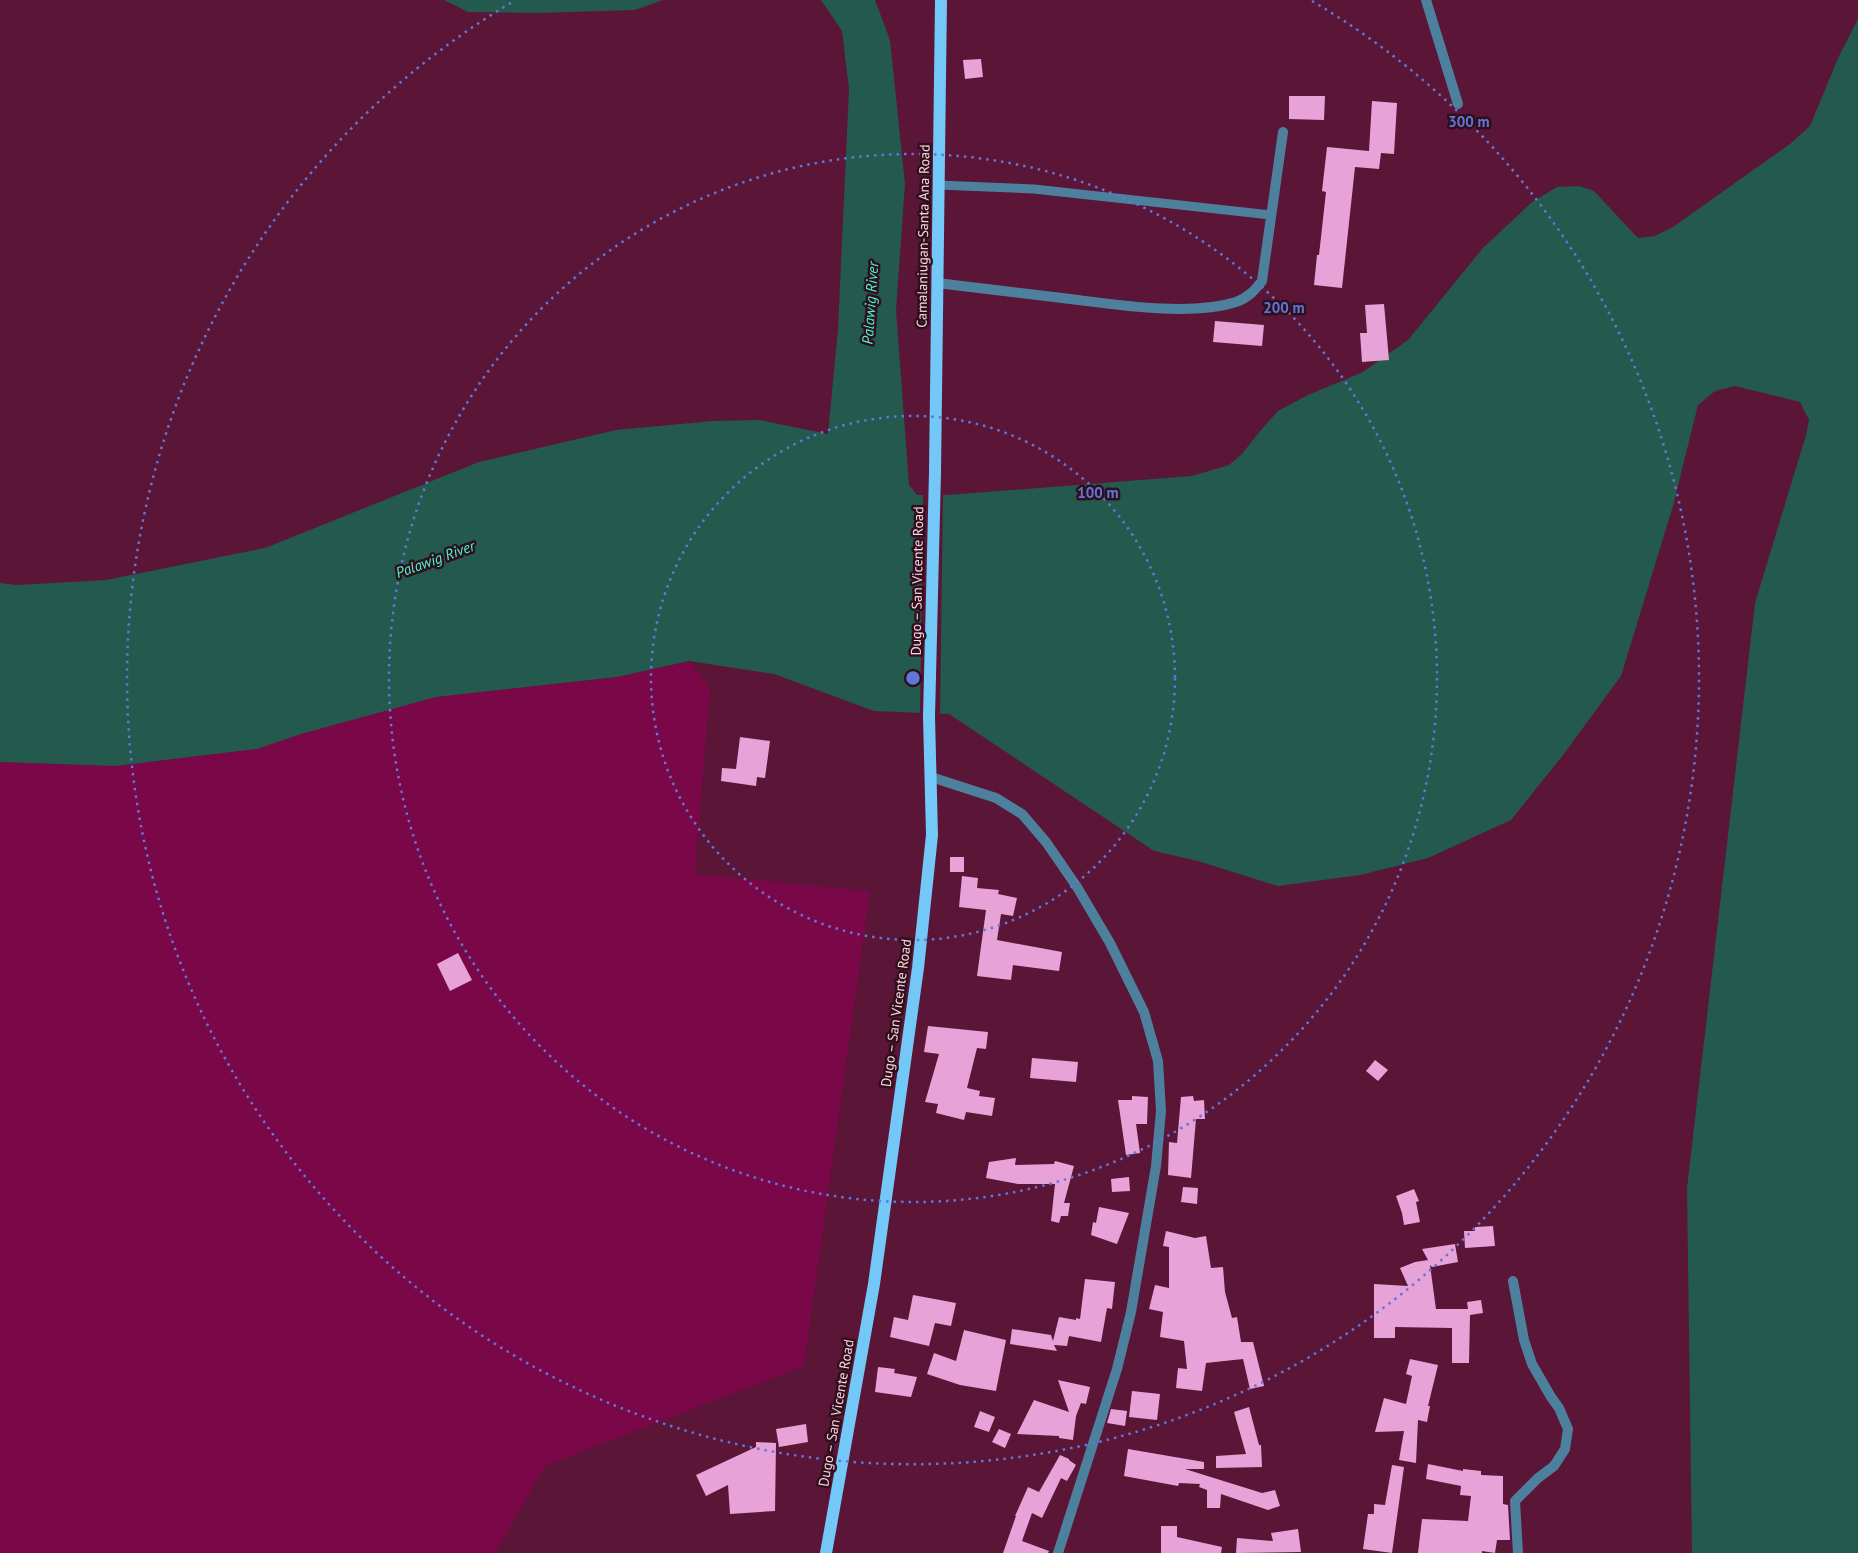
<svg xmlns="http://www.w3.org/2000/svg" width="1858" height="1553" font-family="'PT Sans',sans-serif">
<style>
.green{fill:#7a0748}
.water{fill:#235a4d}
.pier{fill:#5b1537}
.building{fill:#e7a2d8}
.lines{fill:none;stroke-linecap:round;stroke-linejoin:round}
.service{stroke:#4d809d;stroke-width:9}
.minor{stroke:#4d809d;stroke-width:10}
.primary{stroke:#73c8f7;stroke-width:12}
.ring{fill:none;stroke:#6176db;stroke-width:2.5;stroke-dasharray:2.5 5}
.labels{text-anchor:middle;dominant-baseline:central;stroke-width:5;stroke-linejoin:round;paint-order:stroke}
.street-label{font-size:14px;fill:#ffd2e2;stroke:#2e101d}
.water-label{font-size:15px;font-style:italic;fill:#48f7d1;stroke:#2e101d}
.centre{fill:#6176db;stroke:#2e101d;stroke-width:2.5}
.ring-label{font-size:15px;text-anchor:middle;font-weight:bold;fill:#6176db;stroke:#2e101d;stroke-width:5;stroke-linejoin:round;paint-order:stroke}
</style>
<rect width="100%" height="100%" fill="#5b1537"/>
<path class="green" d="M689,661L710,688L695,874L870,891L804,1366L545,1466L495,1553H0V762L115,766L257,749L301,734L436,697L617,677Z"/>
<g class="water">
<path d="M444,0H663L635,10L538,13L468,12Z"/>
<path d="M821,0H875L890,40L905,184L896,310L909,485L917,495H947L1192,476L1229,465L1241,455L1261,430L1278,411L1308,395L1363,372L1408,340L1483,248L1532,202L1557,187L1579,186L1594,191L1638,238L1655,236L1673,227L1790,144L1810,126L1839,56L1858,19V1553H1692L1687,1188L1755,603L1806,435L1809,420L1800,402L1735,386L1715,391L1698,405L1673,506L1621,676L1563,755L1511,820L1428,858L1360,875L1278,886L1198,861L1154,851L949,714L874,711L774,674L689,661L617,677L436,697L301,734L257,749L115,766L0,762V583L16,585L106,580L265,548L479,462L616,430L713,421L760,420L828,434L838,329L849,89L842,31Z"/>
</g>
<path class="pier" d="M943,492L940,716L920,715L923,493Z"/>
<g class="building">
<path d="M981,59L983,77L965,79L963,60Z"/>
<path d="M1289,96H1325L1324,120L1289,119Z"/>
<path d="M1372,101L1397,103L1394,154L1381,153L1379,169L1355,167L1342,288L1314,285L1317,255H1319L1326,192L1322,191L1327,147L1369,151Z"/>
<path d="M1384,304L1389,360L1362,362L1360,333H1367L1365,305Z"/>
<path d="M1215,321L1264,325L1262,346L1213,342Z"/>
<path d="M740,737L770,741L765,778L757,777L756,786L721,781L722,768L736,769Z"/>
<rect x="950" y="857" width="14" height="15"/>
<path d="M962,876L978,878L977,888L999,890L998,894L1017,898L1013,916L1001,914L997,940L1062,952L1059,971L1013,965L1011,980L977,976L986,910L959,907Z"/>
<path d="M458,953L472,980L450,991L437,964Z"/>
<path d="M928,1026L988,1032L986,1049L977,1048L967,1088L980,1091L979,1096L995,1098L992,1116L966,1112L964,1120L936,1113L938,1104L925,1102L939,1054L924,1052Z"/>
<path d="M1032,1058L1078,1062L1076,1082L1030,1078Z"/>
<path d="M1375,1060L1388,1070L1378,1081L1366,1071Z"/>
<path d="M1132,1096L1148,1097L1147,1124H1136L1140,1153L1126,1155L1118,1100H1132Z"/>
<path d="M1193,1096L1194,1101L1204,1100L1205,1119H1196L1191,1178L1168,1175L1169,1142L1177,1143L1181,1097Z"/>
<path d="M1016,1158L1015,1165L1054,1164L1055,1161L1074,1166L1064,1203H1070L1068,1216H1061L1059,1223L1051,1221L1055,1184H1018L986,1178L989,1162Z"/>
<path d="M1129,1177L1130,1191L1112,1192L1111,1179Z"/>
<path d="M1183,1187L1198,1188L1197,1204L1181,1202Z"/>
<path d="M1414,1189L1419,1201L1416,1202L1420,1222L1404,1225L1402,1213L1396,1196Z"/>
<path d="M1099,1207L1129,1213L1117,1244L1091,1235L1093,1222L1096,1223Z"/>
<path d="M1493,1226L1495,1246L1465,1248L1464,1231H1475V1227Z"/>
<path d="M1166,1231L1195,1238L1206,1236L1211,1268L1223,1267L1225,1292L1232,1318L1237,1317L1241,1342H1253L1264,1386L1250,1389L1243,1359L1206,1363L1202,1391L1176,1388L1178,1368L1187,1369L1184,1341L1160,1337L1163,1312L1149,1309L1155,1285L1169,1288V1247L1163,1246Z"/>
<path d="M1455,1244L1458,1262L1432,1267L1430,1265L1436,1309H1468L1467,1302L1481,1300L1483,1313L1470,1315L1469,1363H1452V1328L1395,1327V1338H1374V1284L1408,1286L1400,1268L1415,1262L1428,1260L1422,1249Z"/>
<path d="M1085,1279L1115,1282L1112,1309L1107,1308L1101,1342L1069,1336L1067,1346L1054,1345L1057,1351L1010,1344L1012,1329L1051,1335L1053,1341L1059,1317L1076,1320V1318L1080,1319Z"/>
<path d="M913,1295L956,1303L951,1326L935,1323L929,1346L890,1337L894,1317L908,1320Z"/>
<path d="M964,1330L1006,1340L996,1391L960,1385L927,1374L934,1353L956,1361Z"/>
<path d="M1410,1359L1438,1365L1428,1406H1430L1427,1422L1418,1420L1416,1463L1399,1460L1404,1431L1375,1432L1384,1398L1406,1404L1412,1376L1406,1374Z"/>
<path d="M878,1367L895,1369L894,1373L917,1377L911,1397L875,1392Z"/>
<path d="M1058,1380L1090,1387L1086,1404L1081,1403L1076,1416L1073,1440L1059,1438V1436L1017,1434L1034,1400L1069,1412Z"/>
<path d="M1132,1391L1160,1394L1157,1420L1129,1417Z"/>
<path d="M1249,1407L1259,1445H1261L1262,1467L1216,1468V1456L1246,1454L1234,1412Z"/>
<path d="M1111,1409L1127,1411L1125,1426L1107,1423Z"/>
<path d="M980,1411L995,1417L989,1432L974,1427Z"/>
<path d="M806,1424L808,1442L779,1447L776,1429Z"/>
<path d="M999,1429L1011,1434L1005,1448L992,1442Z"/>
<path d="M756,1442L776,1443L775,1511L730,1514L728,1485L706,1496L696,1475L756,1447Z"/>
<path d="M1128,1449L1204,1462V1469H1185L1262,1493L1275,1490L1280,1506L1268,1510L1221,1494L1220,1508H1207V1490L1199,1487L1200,1484L1179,1483L1178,1486L1124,1476Z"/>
<path d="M1060,1455L1069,1459V1460L1076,1465L1067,1481L1061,1478L1042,1518L1032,1513L1022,1541L1049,1551L1048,1553H1003L1016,1516H1015L1028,1487L1039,1492Z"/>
<path d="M1428,1464L1463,1471V1469L1481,1471V1475L1503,1476V1504L1508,1505L1510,1540H1497L1495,1553L1482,1551V1553H1418L1422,1519L1468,1521L1471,1496L1460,1495L1461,1486L1426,1479Z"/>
<path d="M1392,1465L1404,1467L1392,1553L1363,1549L1368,1514H1374V1504L1385,1505Z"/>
<path d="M1161,1526H1177V1537L1222,1547L1221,1553H1161Z"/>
<path d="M1298,1529L1301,1552L1236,1553L1237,1538L1273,1541L1271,1533Z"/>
</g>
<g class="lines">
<path class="service" d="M938,185L1034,189L1271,215"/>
<g class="minor">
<path d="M1426,0L1458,104"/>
<path d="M937,283C979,288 1020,293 1062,298C1112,304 1188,317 1236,302C1248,298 1255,290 1262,281L1283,132"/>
<path d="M931,777L996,798L1022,814L1046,842L1077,887L1110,943L1144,1012L1158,1061L1161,1111L1156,1166L1131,1312L1117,1369L1058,1553"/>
<path d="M1513,1281L1524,1340L1532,1364L1551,1397L1559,1408L1568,1429L1565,1449L1554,1466L1538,1478L1515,1501L1518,1553"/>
</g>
<path class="primary" d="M826,1553L874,1284L918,968L932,835L929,717L935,472L941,0"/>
</g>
<g class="ring">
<circle cx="913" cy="678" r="262"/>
<circle cx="913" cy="678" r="524"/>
<path d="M1312 1A786 786 0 1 1 514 1"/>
</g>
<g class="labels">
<g class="street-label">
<text transform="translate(923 236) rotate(-89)">Camalaniugan-Santa Ana Road</text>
<text transform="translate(917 581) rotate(-89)">Dugo – San Vicente Road</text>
<text transform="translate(896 1013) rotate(-82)">Dugo – San Vicente Road</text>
<text transform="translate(836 1413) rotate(-80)">Dugo – San Vicente Road</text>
</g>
<g class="water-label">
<text transform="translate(870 303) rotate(-86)">Palawig River</text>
<text transform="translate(435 559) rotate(-20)">Palawig River</text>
</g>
</g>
<circle cx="913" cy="678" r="8" class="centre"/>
<g class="ring-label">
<text x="1469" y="127">300 m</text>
<text x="1284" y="313">200 m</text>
<text x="1098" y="498">100 m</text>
</g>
</svg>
